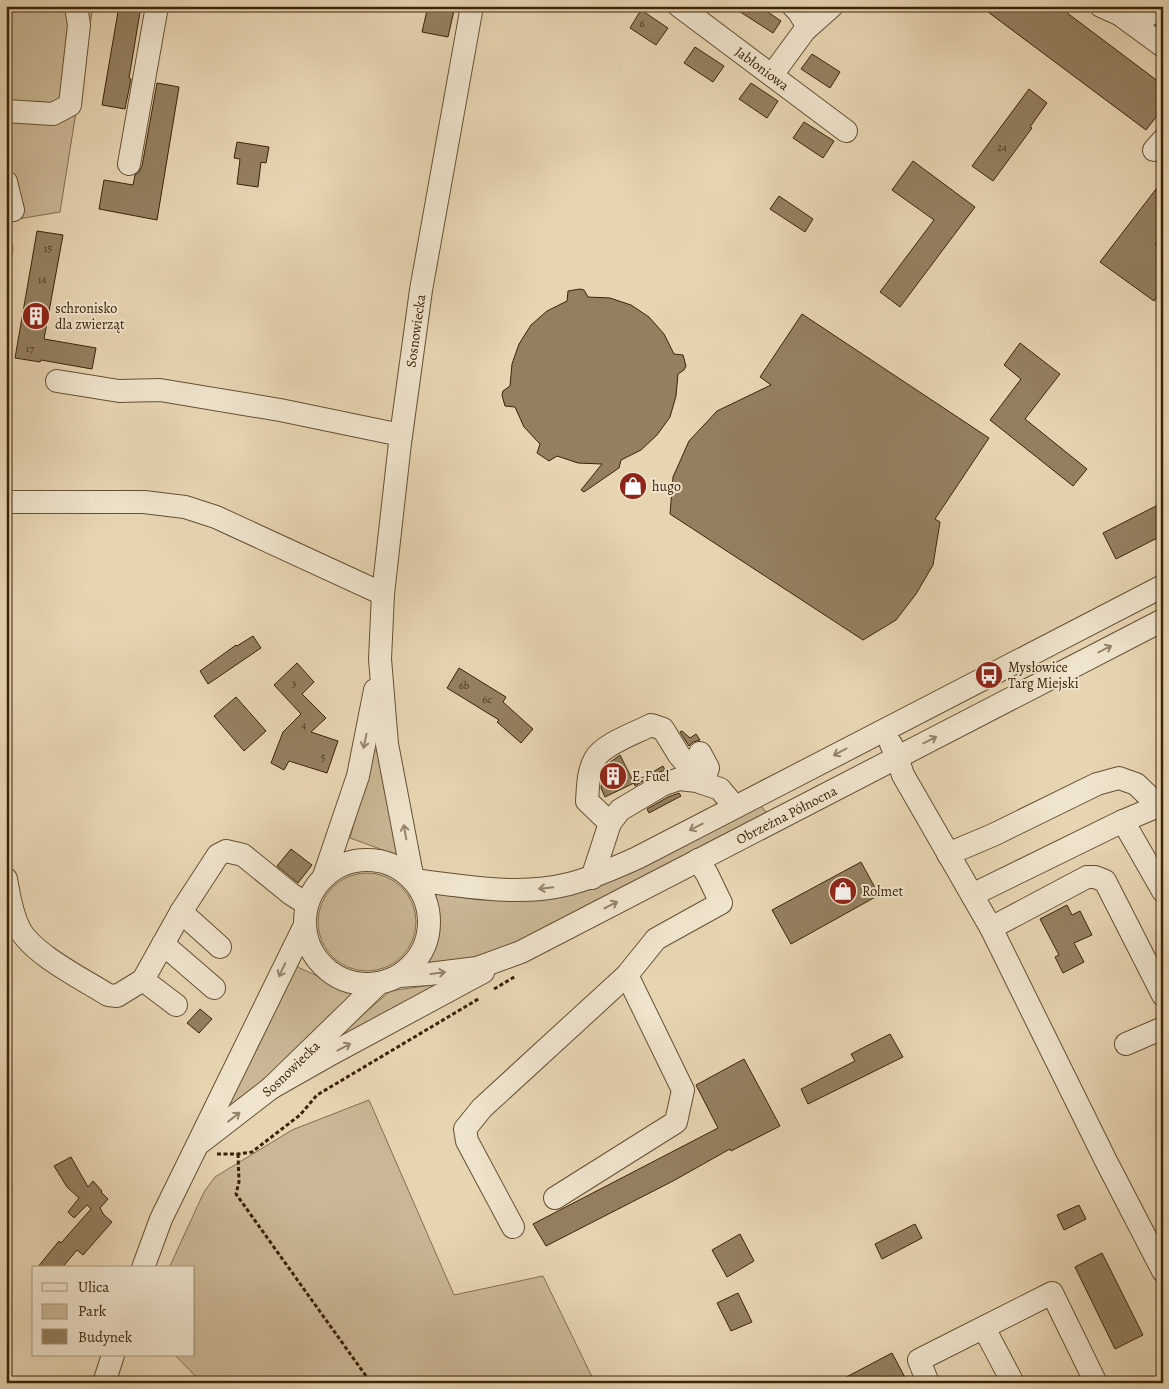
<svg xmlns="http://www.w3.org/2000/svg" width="1169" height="1389" font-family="Alegreya,serif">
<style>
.green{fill:#cab795;stroke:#826e4e}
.building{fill:#948060;stroke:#3a2407}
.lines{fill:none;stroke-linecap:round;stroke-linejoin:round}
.minor-casing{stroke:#655032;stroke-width:24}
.path{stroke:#3a2407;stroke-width:3;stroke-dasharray:4 2.5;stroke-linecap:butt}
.minor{stroke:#efe4cd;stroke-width:22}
.oneway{stroke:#94846a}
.labels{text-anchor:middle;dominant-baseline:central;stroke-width:4;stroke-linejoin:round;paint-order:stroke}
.number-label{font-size:11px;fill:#503b1d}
.street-label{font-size:14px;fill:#3a2407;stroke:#efe4cd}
.poi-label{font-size:14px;fill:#3a2407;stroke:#efe4cd;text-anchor:start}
</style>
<rect width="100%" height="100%" fill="#e7d5b2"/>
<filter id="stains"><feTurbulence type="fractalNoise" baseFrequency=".004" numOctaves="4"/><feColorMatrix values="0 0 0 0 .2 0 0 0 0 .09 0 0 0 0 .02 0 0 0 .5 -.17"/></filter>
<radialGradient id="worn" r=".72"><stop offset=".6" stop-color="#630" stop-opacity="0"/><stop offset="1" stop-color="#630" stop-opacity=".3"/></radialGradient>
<g class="green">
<path d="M6,6H93L60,212L6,221Z"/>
<path d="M6,223L13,248L6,301Z"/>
<path d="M374,750L378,752L402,857L350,838Z"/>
<path d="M760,805L768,814L501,950L463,961L426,964C439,936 441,927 435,896L436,894L480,900H525Z"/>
<circle cx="367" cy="922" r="49"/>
<path d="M291,964L359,995L227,1114L223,1112Z"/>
<path d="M444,983L347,1038L342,1033L390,991Z"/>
<path d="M369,1100L454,1295L543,1276L595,1383H202L175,1355H194V1268H169L204,1192L215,1177L292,1130Z"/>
</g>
<g class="building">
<path d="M119,6H141L129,78L131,79L125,109L102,105Z"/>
<path d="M428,6H455L448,37L422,32Z"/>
<path d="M731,6H759L781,21L773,33Z"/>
<path d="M980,6H1058L1163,85V108L1146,130Z"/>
<path d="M641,10L668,28L656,45L630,28Z"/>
<path d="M695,47L724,66L713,82L684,63Z"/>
<path d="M812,54L840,72L830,88L801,69Z"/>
<path d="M157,83L179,87L157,220L99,209L104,180L133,185L135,175L139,172L142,166Z"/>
<path d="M751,83L778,101L767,118L739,99Z"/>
<path d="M1029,89L1047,103L1030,127L1032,128L993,181L972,166Z"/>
<path d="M804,122L834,141L823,158L793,138Z"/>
<path d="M237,142L269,147L266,163L261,162L258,187L237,184L240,159L234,158Z"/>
<path d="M913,161L975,207L900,307L880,292L934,220L892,190Z"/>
<path d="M1163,180V232L1155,244L1163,249V289L1154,301L1100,262Z"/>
<path d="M779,196L813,219L805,232L770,209Z"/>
<path d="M37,231L63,235L44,339L96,348L92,369L41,360L40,362L15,358Z"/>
<path d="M580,289L584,290L588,297L610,298L631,305L649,317L664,334L674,354L683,355L686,366L684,370L678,374L676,396L670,417L657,435L641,450L621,460L619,468L584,492L581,490L602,464L578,463L557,456L549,461L537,453L540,444L524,427L515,407L505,406L502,395L503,391L510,386L512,364L519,344L531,325L547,311L567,301L568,291Z"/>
<path d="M802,314L989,438L935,519L940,522L933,565L916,594L896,620L863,640L670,514L673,477L689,441L717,411L771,385L760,377Z"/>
<path d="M1020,343L1060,374L1025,419L1087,469L1073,486L990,420L1021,379L1004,365Z"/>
<path d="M1158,505L1163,514V535L1116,559L1103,533Z"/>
<path d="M253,636L261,648L208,684L200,671L236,645L237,646Z"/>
<path d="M297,663L314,682L302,694L326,718L311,732L338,741L327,773L289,761L284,770L271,763L283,732L301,714L274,685Z"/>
<path d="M459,668L506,697L503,702L533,729L521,743L497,722L499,720L447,688Z"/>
<path d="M236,697L266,731L244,751L214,716Z"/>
<path d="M682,731L690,738L696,734L700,740L693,742L689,746L680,732Z"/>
<path d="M620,755L634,783L605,797L601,788L604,772L609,763Z"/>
<path d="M663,766L665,770L655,774L635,786L634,783Z"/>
<path d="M679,793L681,796L649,813L647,809L668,797Z"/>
<path d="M291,849L312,865L298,883L277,866Z"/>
<path d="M861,862L879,895L791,944L772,910Z"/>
<path d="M1067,905L1072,915L1080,911L1092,935L1074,943L1084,962L1063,973L1055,957L1059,955L1040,919Z"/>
<path d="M200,1009L212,1019L199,1033L187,1023Z"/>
<path d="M890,1034L903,1057L808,1104L801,1089L855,1061L851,1054Z"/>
<path d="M744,1059L780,1126L731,1151L730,1149L673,1181L546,1246L533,1224L718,1128L696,1085Z"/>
<path d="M71,1157L88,1187L93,1181L102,1191L101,1192L108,1199L100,1208L104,1215L112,1222L83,1255L77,1250L62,1268H37L59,1241L61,1243L91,1209L87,1205L74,1218L68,1212L79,1198L67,1187L54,1166Z"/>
<path d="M1079,1205L1086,1219L1064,1230L1057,1215Z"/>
<path d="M915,1224L922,1238L882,1259L875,1244Z"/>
<path d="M740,1234L754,1261L727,1277L712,1250Z"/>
<path d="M1102,1253L1143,1335L1115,1349L1075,1267Z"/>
<path d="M738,1293L752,1322L731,1331L717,1303Z"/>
<path d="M892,1353L908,1383H835Z"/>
</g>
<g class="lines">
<defs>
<g id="minor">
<path id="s1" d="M679,6L846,131"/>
<path d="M793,6L798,11L808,27"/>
<path d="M1101,6L1121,15L1140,20L1154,12L1160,6"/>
<path d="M1122,16L1163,46"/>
<path d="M772,75L805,30L832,6"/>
<path d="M6,111L53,114L70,105L79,25L76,6"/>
<path d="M1154,150L1163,140"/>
<path d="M129,164L157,6"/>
<path d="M6,182L13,210"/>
<path d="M57,381L119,391L160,390L280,410L401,435"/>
<path d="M6,502H144L185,507L216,517L383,594"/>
<path d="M891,744L897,757L903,775L991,928L1106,1161L1163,1271"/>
<path d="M700,753L708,768L703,783"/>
<path d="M1123,821L1163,891"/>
<path d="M610,823L587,801C588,787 588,771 595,759C603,744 636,733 651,725L663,729L679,755L703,783"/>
<path d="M948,854L993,835L1097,784L1119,778L1136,784L1159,806"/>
<circle cx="367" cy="922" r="62"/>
<path d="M324,876L358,776L375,690"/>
<path d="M592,878L610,823L620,810L662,785L679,779L697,781L720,789L735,807"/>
<path d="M6,879C9,895 11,912 19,928C32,954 83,979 108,995L117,996L143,980L181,912L218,855L226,851L243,855L291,894L307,904"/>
<path id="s2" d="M413,880L387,744L380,659L383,594L400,443L421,290L472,6"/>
<path d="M413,880C464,886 518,897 569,884C593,878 614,868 637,858L1163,586"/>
<path d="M972,895L1123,821L1163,804"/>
<path d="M181,912L220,947"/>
<path d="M991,928L1087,877H1095L1105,881L1163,995"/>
<path d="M163,944L214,988"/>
<path id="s3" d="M399,976L429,974L477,968L521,952L1163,620"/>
<path d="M143,980L176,1005"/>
<path d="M1126,1044L1163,1028"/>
<path d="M271,1088L331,1054L483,972"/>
<path id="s4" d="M201,1142L271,1088L379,983"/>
<path d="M555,1198L676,1122L683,1090L627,975L656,939L721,903L707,874L698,860"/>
<path d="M513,1227L467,1141L465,1129L482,1108L627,975"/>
<path d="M143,1268L161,1219L304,927"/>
<path d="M984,1328L1013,1383"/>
<path d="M104,1383L113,1355"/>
<path d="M928,1383L919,1360L1052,1293L1096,1383"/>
</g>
</defs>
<use href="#minor" class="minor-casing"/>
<g class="path">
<path d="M494,989L516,976"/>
<path d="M217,1154H238L252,1152L300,1115L317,1095L480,998"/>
<path d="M238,1154L239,1182L236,1194L371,1383"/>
</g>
<use href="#minor" class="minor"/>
</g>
<defs><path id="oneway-shaft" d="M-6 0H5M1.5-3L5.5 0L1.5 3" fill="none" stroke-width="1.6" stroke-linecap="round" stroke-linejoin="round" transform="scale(1.25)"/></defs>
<g class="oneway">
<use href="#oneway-shaft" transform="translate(1105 649) rotate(-27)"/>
<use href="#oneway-shaft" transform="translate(930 740) rotate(-27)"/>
<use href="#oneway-shaft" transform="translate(365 741) rotate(102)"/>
<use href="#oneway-shaft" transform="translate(840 752) rotate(152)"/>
<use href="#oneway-shaft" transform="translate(696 827) rotate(153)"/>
<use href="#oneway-shaft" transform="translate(405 832) rotate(-100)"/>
<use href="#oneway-shaft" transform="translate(546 888) rotate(174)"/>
<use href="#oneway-shaft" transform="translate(611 905) rotate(-27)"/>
<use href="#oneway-shaft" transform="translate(282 970) rotate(115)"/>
<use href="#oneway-shaft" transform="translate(438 973) rotate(-7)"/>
<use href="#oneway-shaft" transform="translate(344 1047) rotate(-28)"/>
<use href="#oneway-shaft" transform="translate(234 1117) rotate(-38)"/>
</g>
<defs>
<symbol id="building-disc" viewBox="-11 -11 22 22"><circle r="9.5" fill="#8f2418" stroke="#efe4cd"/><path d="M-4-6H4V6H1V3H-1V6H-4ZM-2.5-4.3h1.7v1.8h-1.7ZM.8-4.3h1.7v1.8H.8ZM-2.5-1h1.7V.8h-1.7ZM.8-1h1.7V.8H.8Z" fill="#fff"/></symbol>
<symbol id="shop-disc" viewBox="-11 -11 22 22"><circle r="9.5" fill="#8f2418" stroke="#efe4cd"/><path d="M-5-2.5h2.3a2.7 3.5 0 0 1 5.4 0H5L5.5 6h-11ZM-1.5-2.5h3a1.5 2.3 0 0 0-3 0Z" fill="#fff"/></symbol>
<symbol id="bus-disc" viewBox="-11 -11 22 22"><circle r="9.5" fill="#8f2418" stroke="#efe4cd"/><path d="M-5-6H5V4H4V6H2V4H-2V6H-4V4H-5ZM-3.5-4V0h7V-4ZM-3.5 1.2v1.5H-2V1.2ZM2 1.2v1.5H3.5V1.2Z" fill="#fff"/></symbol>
</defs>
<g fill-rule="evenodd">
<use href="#building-disc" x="20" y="300" width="32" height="32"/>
<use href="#shop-disc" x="617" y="470" width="32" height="32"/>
<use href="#bus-disc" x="973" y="659" width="32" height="32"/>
<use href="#building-disc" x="597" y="760" width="32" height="32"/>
<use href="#shop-disc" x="827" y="875" width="32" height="32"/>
</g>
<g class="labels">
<g class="number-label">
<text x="642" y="23">6</text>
<text x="1002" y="147">24</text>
<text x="48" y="248">15</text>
<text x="42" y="279">14</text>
<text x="30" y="348">17</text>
<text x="294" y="683">3</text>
<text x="464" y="685">6b</text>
<text x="487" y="699">6c</text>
<text x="304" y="725">4</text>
<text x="323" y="757">5</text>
</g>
<g class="street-label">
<text stroke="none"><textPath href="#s1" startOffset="104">Jabłoniowa</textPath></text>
<text stroke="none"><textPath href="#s2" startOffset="554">Sosnowiecka</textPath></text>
<text stroke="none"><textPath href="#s3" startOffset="424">Obrzeżna Północna</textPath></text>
<text stroke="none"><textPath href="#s4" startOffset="116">Sosnowiecka</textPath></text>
</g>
<g class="poi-label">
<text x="55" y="308">schronisko<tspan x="55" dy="16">dla zwierząt</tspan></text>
<text x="652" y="486">hugo</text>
<text x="1008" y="667">Mysłowice<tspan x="1008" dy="16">Targ Miejski</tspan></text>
<text x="632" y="776">E-Fuel</text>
<text x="862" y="891">Rolmet</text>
</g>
</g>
<rect width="1169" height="1389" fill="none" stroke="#e7d5b2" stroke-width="25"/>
<rect x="8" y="8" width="1154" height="1374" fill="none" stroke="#3a2407" stroke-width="2.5"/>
<rect x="12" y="12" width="1144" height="1364" fill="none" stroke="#3a2407"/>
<rect x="32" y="1266" width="162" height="90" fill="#efe4cd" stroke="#a7977e"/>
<rect x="42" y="1283" width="25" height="8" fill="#efe4cd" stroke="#a7977e"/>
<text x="78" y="1292" font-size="15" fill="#3a2407">Ulica</text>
<rect x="42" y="1304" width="25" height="15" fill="#cab795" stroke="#a7977e"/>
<text x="78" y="1316" font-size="15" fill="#3a2407">Park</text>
<rect x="42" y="1329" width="25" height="15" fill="#948060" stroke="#a7977e"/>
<text x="78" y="1342" font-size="15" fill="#3a2407">Budynek</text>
<rect width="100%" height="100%" filter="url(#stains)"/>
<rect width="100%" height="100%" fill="url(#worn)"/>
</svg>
